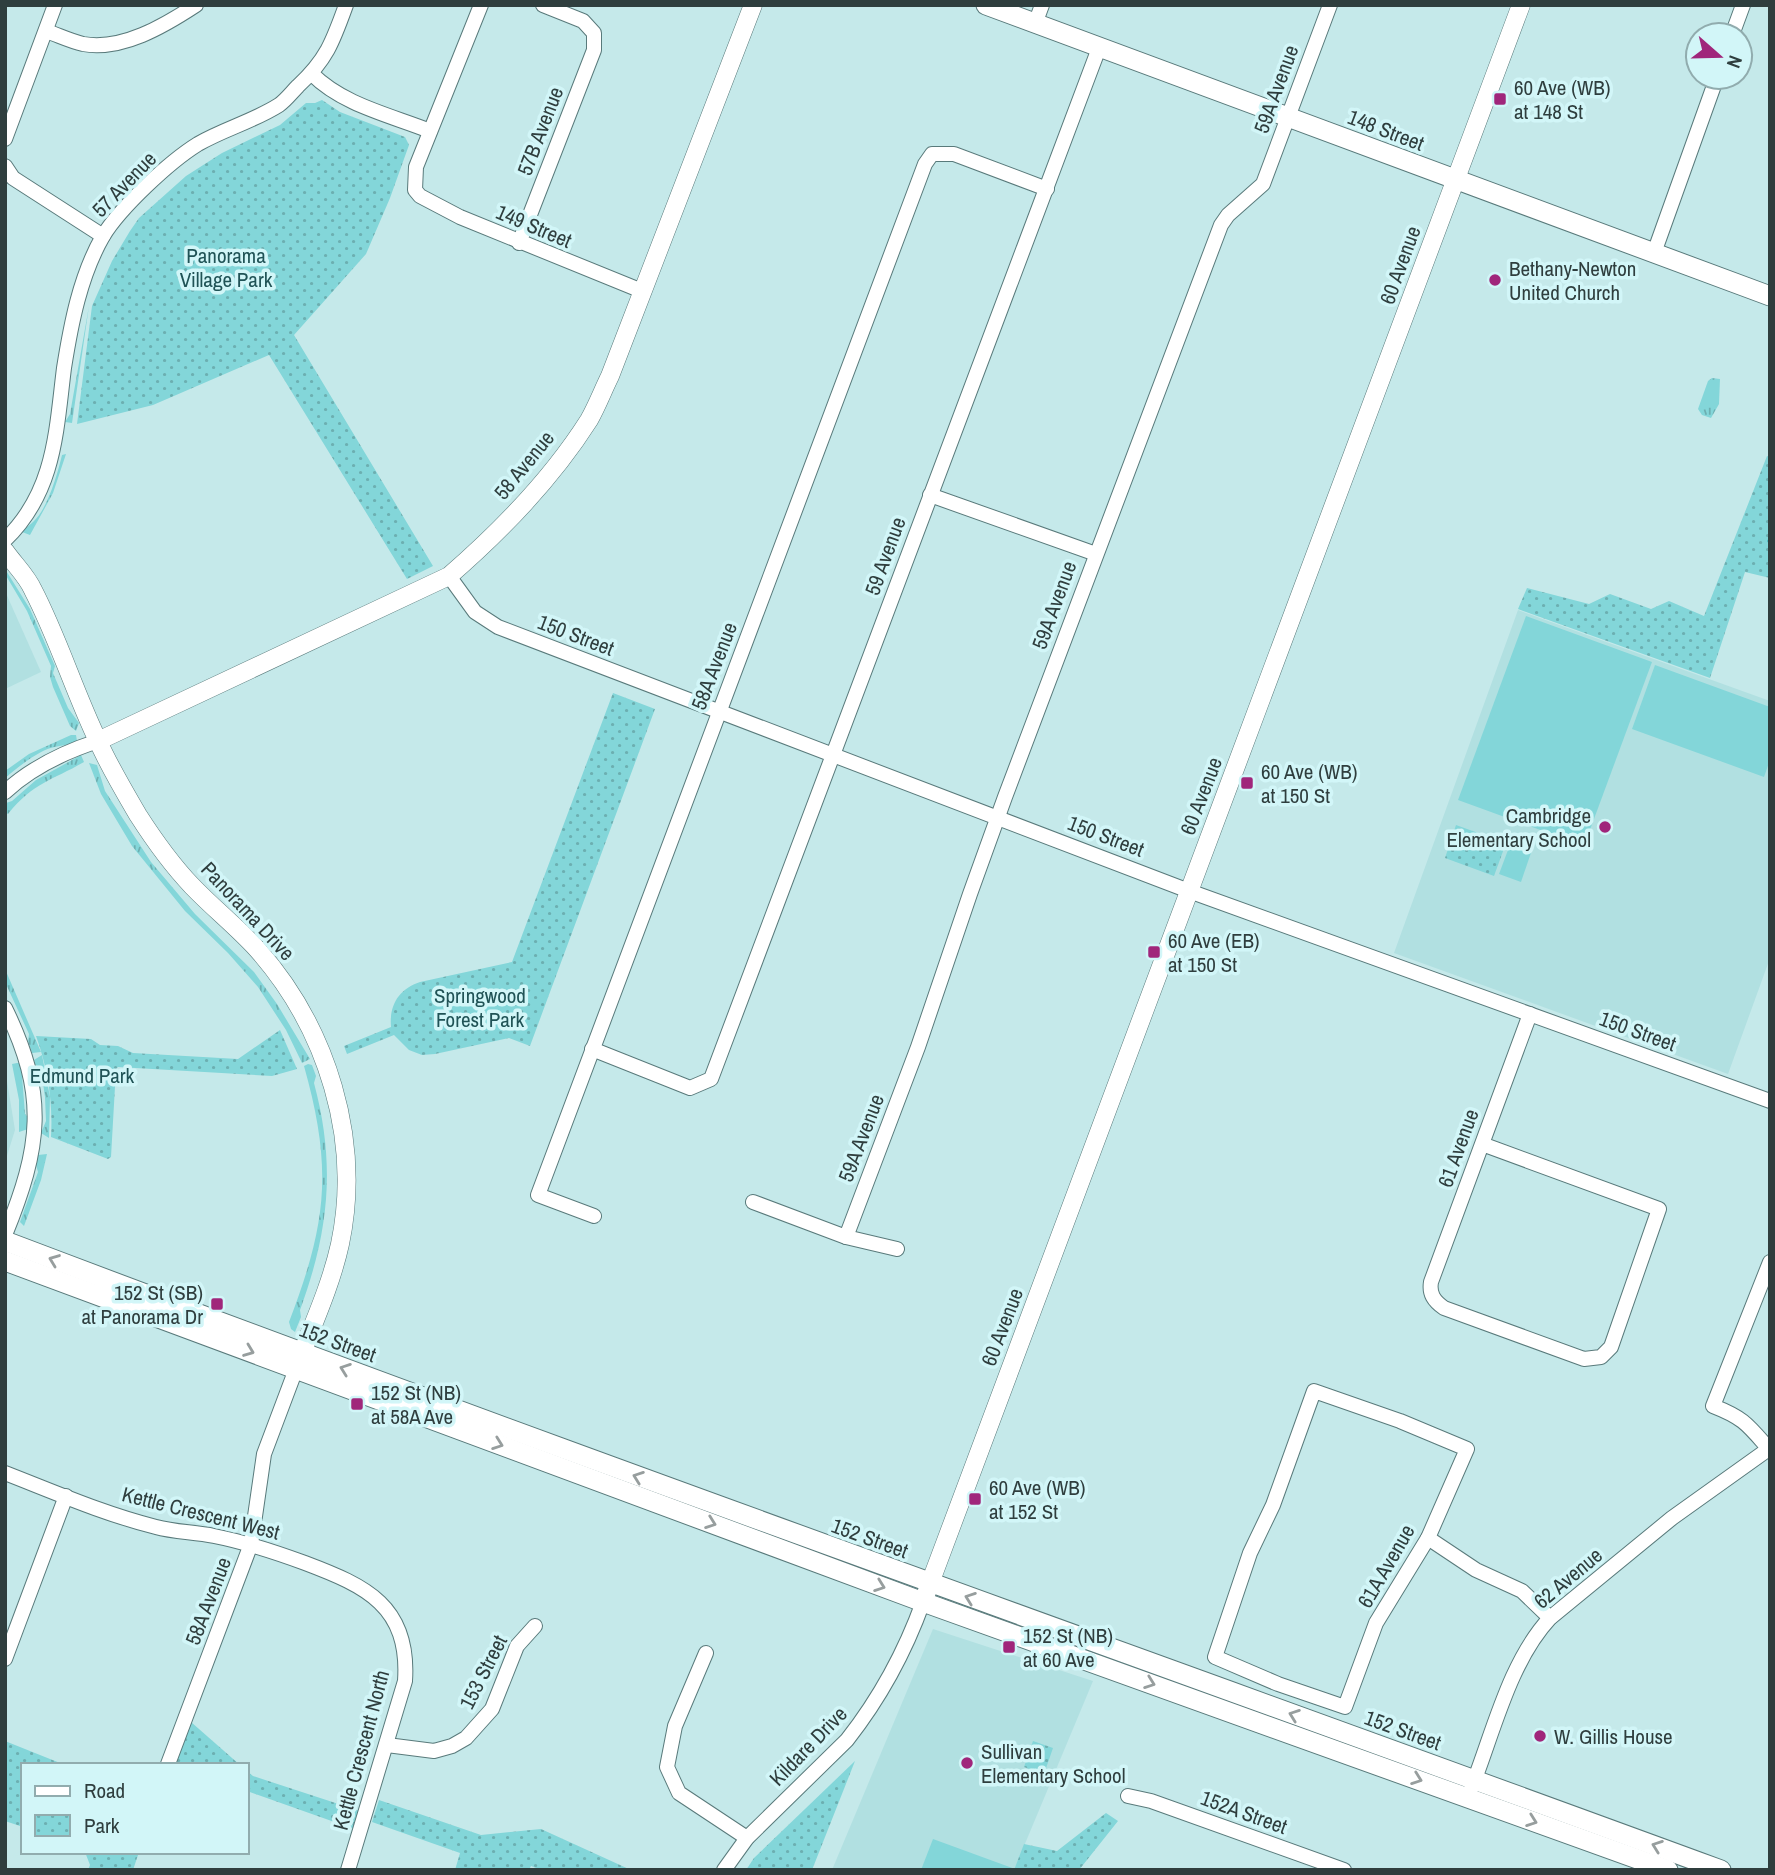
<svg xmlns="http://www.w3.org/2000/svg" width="1775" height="1875" font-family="'Archivo Narrow',sans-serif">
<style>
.built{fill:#b1e0e1}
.grass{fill:url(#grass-tufts)}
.park{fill:url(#park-dots)}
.pitch{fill:#83d6d9}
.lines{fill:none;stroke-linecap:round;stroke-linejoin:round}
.stream{stroke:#39b4ba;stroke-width:3.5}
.minor-casing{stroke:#597a7b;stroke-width:16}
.tertiary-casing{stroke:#597a7b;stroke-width:19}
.secondary-casing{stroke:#597a7b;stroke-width:21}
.minor{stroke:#fff;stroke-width:14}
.tertiary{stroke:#fff;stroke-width:18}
.secondary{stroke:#fff;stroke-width:19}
.oneway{stroke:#979e9e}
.poi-dot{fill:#a0267b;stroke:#d2f6f8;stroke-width:2.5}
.labels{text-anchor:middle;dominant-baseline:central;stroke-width:7;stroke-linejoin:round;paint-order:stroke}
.poi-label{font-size:21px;fill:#2f3e3e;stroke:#d2f6f8;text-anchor:start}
.street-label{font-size:21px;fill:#2f3e3e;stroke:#d2f6f8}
.park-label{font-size:21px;fill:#205356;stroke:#d2f6f8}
</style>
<defs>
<pattern id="grass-tufts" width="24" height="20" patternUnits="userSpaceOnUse" patternTransform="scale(1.75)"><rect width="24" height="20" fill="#83d6d9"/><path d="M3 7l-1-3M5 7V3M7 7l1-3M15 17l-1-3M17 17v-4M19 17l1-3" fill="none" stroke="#6cafb1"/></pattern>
<pattern id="park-dots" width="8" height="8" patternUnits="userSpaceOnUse" patternTransform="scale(1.75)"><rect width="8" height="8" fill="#83d6d9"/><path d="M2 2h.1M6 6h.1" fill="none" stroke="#6cafb1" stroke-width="1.8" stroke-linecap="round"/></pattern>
</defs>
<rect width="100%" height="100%" fill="#c5e9ea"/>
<g class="built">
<path d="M5,591L41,672L5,689Z"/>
<path d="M1518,610L1770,701V958L1728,1074L1394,953Z"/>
<path d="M5,1069L15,1130L5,1162Z"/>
<path d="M933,1629L1093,1681L1014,1870H832Z"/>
</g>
<g class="grass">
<path d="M89,306L72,423L65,422L70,414Z"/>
<path d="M1712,378L1720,379L1719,404L1711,418L1702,415L1698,409L1708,381Z"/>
<path d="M66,454L53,493L30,535L22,532C26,527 30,525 34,521C48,508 58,472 62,455Z"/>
<path d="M5,569L30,609L55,666L53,673L68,708L79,723L76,731L70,726L53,687L50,677L51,666L27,611L5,574Z"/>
<path d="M71,735H76L77,741C69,745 64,745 55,747C40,749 17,768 5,778V771L29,754Z"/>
<path d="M81,755L84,762C51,781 34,782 8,814L5,812L6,803L12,801L36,780Z"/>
<path d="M89,763L97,765L105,791L151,862L195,914L254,972L277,1004L310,1059L302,1063L286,1030L258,987L228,953L185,911L132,846L101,794Z"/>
<path d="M5,969L41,1052L32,1053L28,1041L29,1034L5,982Z"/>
<path d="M42,1055L50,1097L49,1138L41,1133L46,1121L45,1097L42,1076L37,1071L34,1060Z"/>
<path d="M17,1063H21L25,1114L28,1117V1129L19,1132V1100L12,1064Z"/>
<path d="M308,1064L312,1065L316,1076L314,1083C336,1165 329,1231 300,1310L301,1317L295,1332L291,1329L289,1322C327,1223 333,1169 304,1066Z"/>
<path d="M47,1154L41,1180L24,1226L20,1222L38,1172L36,1165L38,1155Z"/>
</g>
<g class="park">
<path d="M322,100L340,112L405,137L409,145L390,198L366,254L294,335L433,566L407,579L269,355L153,405L77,424L92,306L112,261L130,231L139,218L186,176L222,153L280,125L306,103H315Z"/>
<path d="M1767,456L1770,457V578L1745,572L1710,678L1518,609L1527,588L1589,604L1610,594L1651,609L1669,601L1704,616Z"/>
<path d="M613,693L655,709L530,1046L509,1038L435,1054L422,1055L409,1050L394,1035L347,1054L344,1046L391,1027C389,1005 399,989 420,982L512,962Z"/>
<path d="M1456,825L1506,843L1494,876L1445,858Z"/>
<path d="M280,1030L297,1069L272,1076L118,1067L116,1069L111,1157L108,1159L51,1137C53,1102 48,1069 36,1036L91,1039L100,1045L118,1046L133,1053L238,1059Z"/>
<path d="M191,1722L240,1765H174Z"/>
<path d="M5,1741L65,1765H23V1827L5,1821Z"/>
<path d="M1033,1741L1053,1748L1044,1774L1024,1767Z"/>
<path d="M855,1761L812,1870H746L754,1858Z"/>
<path d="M247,1771L253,1776L363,1812L357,1830L247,1791Z"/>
<path d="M379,1800L481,1835L541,1829L631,1870H541L531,1866L529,1870H455L460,1853L372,1822Z"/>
<path d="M1106,1813L1118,1821L1079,1870H1014L1024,1844L1057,1851Z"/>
<path d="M85,1852H139L133,1870H88L90,1865Z"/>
</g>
<g class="pitch">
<path d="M1526,616L1652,662L1584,846L1458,800Z"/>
<path d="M1655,665L1770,707V760L1764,777L1632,729Z"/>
<path d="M1514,834L1535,841L1521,882L1499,874Z"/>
<path d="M933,1839L1015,1869L1014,1870H921Z"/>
</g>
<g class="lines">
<path class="stream" d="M1769,541L1770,542"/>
<defs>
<g id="minor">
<path d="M481,5L416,167L415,190L420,196L460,217L642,291"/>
<path d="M1035,24L1042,5"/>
<path d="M46,31C58,35 70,41 83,44C122,51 164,26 196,5"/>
<path d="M1732,35L1743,5"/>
<path d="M312,74C343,105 390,115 430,131"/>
<path d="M5,139L55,5"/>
<path d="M5,166L13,178L103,236"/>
<path d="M519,243L594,50V33L583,21L543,5"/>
<path d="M1654,253L1717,77"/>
<path d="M930,495L1096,554"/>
<path d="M5,540C55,492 56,432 64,368C71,324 80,276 103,236C120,208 169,162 198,144C224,129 254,121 279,105C286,100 292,92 298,86C327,59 333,41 346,5"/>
<path d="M449,576L475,612L498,627L1189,891L1770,1101"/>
<path d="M5,792C31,768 64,752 98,741"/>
<path d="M5,1008C48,1096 41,1146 5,1235"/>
<path d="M592,1049L690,1088L711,1079L1099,48"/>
<path d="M1482,1144L1659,1209L1611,1347L1601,1357L1584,1359L1444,1308C1434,1301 1429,1294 1431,1282L1530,1014"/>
<path d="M753,1202L846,1237L897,1249"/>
<path d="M594,1216L538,1195L925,164L932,154H954L1047,189"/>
<path d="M846,1237L918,1047L970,894L1005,797L1221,225L1228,215L1263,184L1330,5"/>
<path d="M1314,1391L1400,1421L1467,1449L1428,1538L1376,1623L1345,1707L1278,1684L1215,1657L1250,1553L1273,1505Z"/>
<path d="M1769,1449C1748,1425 1744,1418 1713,1406L1770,1262"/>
<path d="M5,1473C54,1492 104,1514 156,1527C174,1532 194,1532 214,1536C245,1542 275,1552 305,1563C366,1586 410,1606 405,1681L348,1870"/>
<path d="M1428,1538L1476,1570L1522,1591L1550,1618"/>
<path d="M706,1653L675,1726L667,1767L679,1793L747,1838"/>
<path d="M5,1659L66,1496"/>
<path d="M387,1745L434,1751L452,1746L466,1738L492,1709L517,1646L535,1626"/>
<path d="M168,1764L251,1544L264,1454L296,1369"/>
<path d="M1471,1789C1493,1734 1509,1662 1550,1618L1672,1518L1770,1448"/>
<path d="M1128,1796L1151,1801L1344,1870"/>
<path d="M724,1870L747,1838L847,1740C880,1698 905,1652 923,1602"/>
</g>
<g id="tertiary">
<path d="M5,551C14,564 27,576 33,590C58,638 74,691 98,741C109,766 124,791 138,815C154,840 172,865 192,886C213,908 237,927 257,949C327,1028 362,1139 340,1244C331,1285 313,1324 298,1363"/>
<path d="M98,741L449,576C502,530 551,480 589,420C597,406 603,390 610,376L753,5"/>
<path d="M923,1602L1521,5"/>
</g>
<g id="secondary">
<path d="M986,5L1770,296"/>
<path d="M5,1241C575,1457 1149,1660 1721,1870"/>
<path d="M5,1261L923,1602L1668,1870"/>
</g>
</defs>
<use href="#minor" class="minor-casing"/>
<use href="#tertiary" class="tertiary-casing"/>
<use href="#secondary" class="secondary-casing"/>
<use href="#minor" class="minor"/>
<use href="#tertiary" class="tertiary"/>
<use href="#secondary" class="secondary"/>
</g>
<defs><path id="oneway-chevron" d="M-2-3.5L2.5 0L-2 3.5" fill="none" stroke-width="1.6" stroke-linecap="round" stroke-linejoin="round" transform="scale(1.75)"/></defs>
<g class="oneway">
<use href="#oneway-chevron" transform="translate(54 1260) rotate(-159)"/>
<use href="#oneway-chevron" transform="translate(249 1351) rotate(21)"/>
<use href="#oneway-chevron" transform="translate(345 1369) rotate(-160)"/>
<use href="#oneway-chevron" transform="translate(498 1444) rotate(20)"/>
<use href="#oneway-chevron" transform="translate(638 1477) rotate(-160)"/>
<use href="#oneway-chevron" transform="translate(711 1523) rotate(20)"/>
<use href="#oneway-chevron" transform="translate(880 1586) rotate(20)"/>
<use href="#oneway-chevron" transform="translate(970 1598) rotate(-160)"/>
<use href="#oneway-chevron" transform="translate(1150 1683) rotate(20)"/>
<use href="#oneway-chevron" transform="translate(1294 1715) rotate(-160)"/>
<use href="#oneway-chevron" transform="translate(1417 1779) rotate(20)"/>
<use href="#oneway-chevron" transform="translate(1532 1821) rotate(20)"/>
<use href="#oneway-chevron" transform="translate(1657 1846) rotate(-160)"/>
</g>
<g class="poi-dot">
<rect x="1493" y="92" width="14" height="14" rx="3.5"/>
<circle cx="1495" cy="280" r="7"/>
<rect x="1240" y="776" width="14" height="14" rx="3.5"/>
<circle cx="1605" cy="827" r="7"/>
<rect x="1147" y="945" width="14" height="14" rx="3.5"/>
<rect x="210" y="1297" width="14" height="14" rx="3.5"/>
<rect x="350" y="1397" width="14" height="14" rx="3.5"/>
<rect x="968" y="1492" width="14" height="14" rx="3.5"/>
<rect x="1002" y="1640" width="14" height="14" rx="3.5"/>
<circle cx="1540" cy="1736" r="7"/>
<circle cx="967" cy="1763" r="7"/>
</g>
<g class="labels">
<g class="poi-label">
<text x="1514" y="87">60 Ave (WB)<tspan x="1514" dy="24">at 148 St</tspan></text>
<text x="1509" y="268">Bethany-Newton<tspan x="1509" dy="24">United Church</tspan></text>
<text x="1261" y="771">60 Ave (WB)<tspan x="1261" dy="24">at 150 St</tspan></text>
<text x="1591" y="815" text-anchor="end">Cambridge<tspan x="1591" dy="24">Elementary School</tspan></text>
<text x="1168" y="940">60 Ave (EB)<tspan x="1168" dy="24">at 150 St</tspan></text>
<text x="203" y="1292" text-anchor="end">152 St (SB)<tspan x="203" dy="24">at Panorama Dr</tspan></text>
<text x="371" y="1392">152 St (NB)<tspan x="371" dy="24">at 58A Ave</tspan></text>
<text x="989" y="1487">60 Ave (WB)<tspan x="989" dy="24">at 152 St</tspan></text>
<text x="1023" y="1635">152 St (NB)<tspan x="1023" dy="24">at 60 Ave</tspan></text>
<text x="1554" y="1736">W. Gillis House</text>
<text x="981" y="1751">Sullivan<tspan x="981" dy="24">Elementary School</tspan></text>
</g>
<g class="street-label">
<text transform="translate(1276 89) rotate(-70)">59A Avenue</text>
<text transform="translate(1386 130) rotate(21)">148 Street</text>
<text transform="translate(540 131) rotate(-69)">57B Avenue</text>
<text transform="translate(124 184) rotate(-46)">57 Avenue</text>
<text transform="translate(534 226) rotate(23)">149 Street</text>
<text transform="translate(1400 265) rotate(-70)">60 Avenue</text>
<text transform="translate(524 465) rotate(-51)">58 Avenue</text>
<text transform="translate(885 556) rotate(-70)">59 Avenue</text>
<text transform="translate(1054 605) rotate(-70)">59A Avenue</text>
<text transform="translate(576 635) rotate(21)">150 Street</text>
<text transform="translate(714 666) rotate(-69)">58A Avenue</text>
<text transform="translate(1201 796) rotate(-69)">60 Avenue</text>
<text transform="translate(1106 836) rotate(21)">150 Street</text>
<text transform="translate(248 911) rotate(47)">Panorama Drive</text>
<text transform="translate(1638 1031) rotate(20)">150 Street</text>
<text transform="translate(861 1138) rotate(-69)">59A Avenue</text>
<text transform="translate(1458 1148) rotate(-70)">61 Avenue</text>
<text transform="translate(1002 1327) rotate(-69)">60 Avenue</text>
<text transform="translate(338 1342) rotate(20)">152 Street</text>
<text transform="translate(201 1513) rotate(14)">Kettle Crescent West</text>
<text transform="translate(870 1538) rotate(20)">152 Street</text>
<text transform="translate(1386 1566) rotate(-60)">61A Avenue</text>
<text transform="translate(1568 1578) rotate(-40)">62 Avenue</text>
<text transform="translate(208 1601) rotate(-69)">58A Avenue</text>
<text transform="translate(483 1672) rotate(-63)">153 Street</text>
<text transform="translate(1403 1730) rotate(20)">152 Street</text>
<text transform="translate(808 1746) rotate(-46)">Kildare Drive</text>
<text transform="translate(361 1750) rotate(-75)">Kettle Crescent North</text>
<text transform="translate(1244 1812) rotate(20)">152A Street</text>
</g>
<g class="park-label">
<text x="226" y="255">Panorama<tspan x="226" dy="24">Village Park</tspan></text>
<text x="480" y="995">Springwood<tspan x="480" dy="24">Forest Park</tspan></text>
<text x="82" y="1075">Edmund Park</text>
</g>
</g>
<rect width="1775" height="1875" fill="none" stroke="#2f3e3e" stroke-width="14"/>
<rect x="21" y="1763" width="228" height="91" fill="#d2f6f8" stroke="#91acae" stroke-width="2"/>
<rect x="35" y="1786" width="35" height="10" fill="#ffffff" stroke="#91acae" stroke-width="2"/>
<text x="84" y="1798" font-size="21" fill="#2f3e3e">Road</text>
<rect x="35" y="1815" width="35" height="21" fill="url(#park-dots)" stroke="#91acae" stroke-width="2"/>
<text x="84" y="1833" font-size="21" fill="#2f3e3e">Park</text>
<g transform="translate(1719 56) rotate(110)"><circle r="33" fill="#d2f6f8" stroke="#91acae" stroke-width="2"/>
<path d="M0-5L12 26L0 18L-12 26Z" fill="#a0267b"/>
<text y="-10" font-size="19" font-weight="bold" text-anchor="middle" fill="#2f3e3e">N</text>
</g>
</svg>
